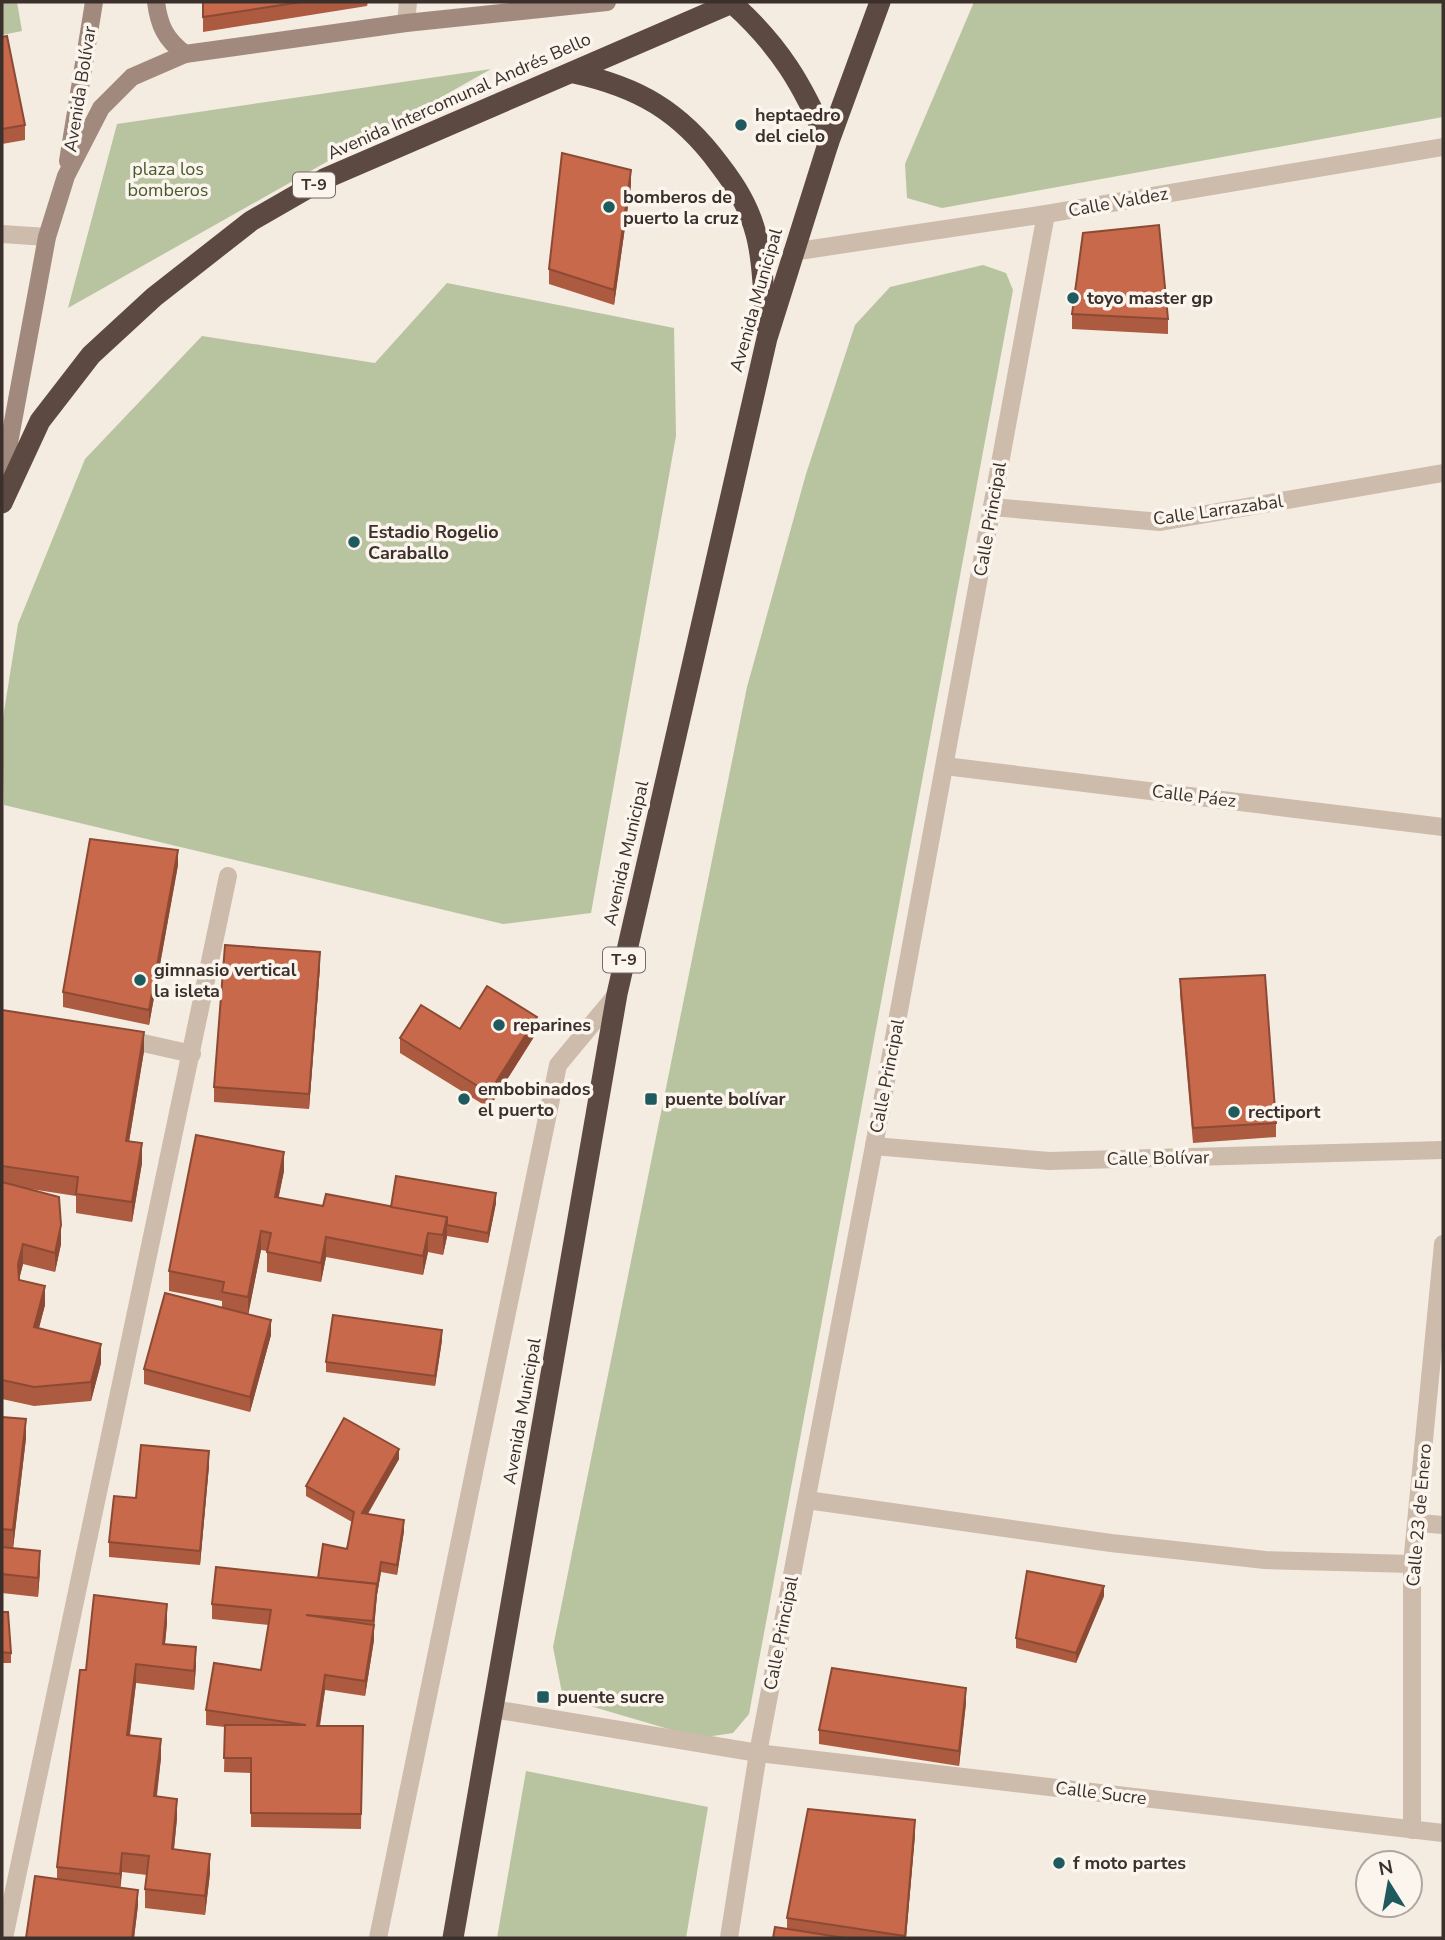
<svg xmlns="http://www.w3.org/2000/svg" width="1445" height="1940" font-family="'Nunito Sans',sans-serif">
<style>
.green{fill:#b8c4a0}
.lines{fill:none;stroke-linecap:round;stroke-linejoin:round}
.street{stroke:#cdbbac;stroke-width:18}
.secondary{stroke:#a18a7d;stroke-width:18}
.highway{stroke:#5c4a42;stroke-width:21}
.wall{fill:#ac5a40}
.shaded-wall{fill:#8c4a34}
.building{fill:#c8694b;stroke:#8c4a34;stroke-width:2}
.poi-dot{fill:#1f5a5e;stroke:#fbf5ee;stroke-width:2.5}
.labels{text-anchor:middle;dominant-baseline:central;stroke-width:7;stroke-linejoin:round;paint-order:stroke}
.shield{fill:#fbf5ee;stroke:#756b66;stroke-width:2}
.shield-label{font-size:16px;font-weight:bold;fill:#3b302b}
.street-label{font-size:18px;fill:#3b302b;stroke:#fbf5ee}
.poi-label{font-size:18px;font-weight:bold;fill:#3b302b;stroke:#fbf5ee;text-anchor:start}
.park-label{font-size:18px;fill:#4a5a2e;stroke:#fbf5ee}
</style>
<rect width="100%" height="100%" fill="#f4ebe1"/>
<g class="green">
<path d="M2,2H17L22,31L2,35Z"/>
<path d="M974,2H1443V117L942,208L907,198L905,164Z"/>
<path d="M491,69L68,308L117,124Z"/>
<path d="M983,265L1006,273L1013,290L749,1714L733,1733L699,1738L563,1698L553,1647L747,687L806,474L855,325L890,287Z"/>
<path d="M447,283L674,328L676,436L591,913L503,924L4,805L2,724L18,624L85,459L202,336L375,363Z"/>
<path d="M526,1771L708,1807L686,1938H497Z"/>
</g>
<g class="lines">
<g class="street">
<path d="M406,23L408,2"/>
<path d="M2,234L47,237"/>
<path d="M792,252L1046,214L1443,147"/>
<path d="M992,507L1160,522L1443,473"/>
<path d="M945,766L1443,827"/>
<path d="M121,1038L192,1054"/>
<path d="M874,1146L1049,1161L1443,1150"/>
<path d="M807,1500L1111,1543L1265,1560L1412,1564"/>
<path d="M1418,1523L1443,1525"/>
<path d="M493,1709L758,1753L1443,1833"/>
<path d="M1412,1830V1564L1443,1244"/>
<path d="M4,1938L228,876"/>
<path d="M378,1938L558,1065L617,994"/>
<path d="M729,1938L758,1753L874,1146L1046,214"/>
</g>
<g class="secondary">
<path d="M156,2C159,25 165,39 185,54"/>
<path d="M68,161L94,2"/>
<path d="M2,481L47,237L66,176L101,108L132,77L185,54L406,23L607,2"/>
</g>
<g class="highway">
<path d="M732,3C780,46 803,85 828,144"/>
<path d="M574,73C638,87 680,111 719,164C736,186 749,207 756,234C764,263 763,296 766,325"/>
<path d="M2,503L40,421L91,355L154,297L251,221L324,179L734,2"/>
<path d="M453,1938L617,994L767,338L828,144L880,2"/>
</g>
</g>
<g class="wall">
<path d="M203,2H368L367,6L203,32Z"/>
<path d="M2,37L25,125V140L2,144Z"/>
<path d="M631,185L614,305L549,284V269Z"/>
<path d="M1072,314L1168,319V334L1072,329Z"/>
<path d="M178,865L149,1025L63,1007V992Z"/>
<path d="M320,967L309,1109L214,1102V1087Z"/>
<path d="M1180,979L1276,1123V1137L1193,1143L1180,994Z"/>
<path d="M2,1010L144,1051L129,1141L142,1163L132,1222L76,1213V1196L24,1188L61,1244L55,1272L23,1264L19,1280L45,1305L39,1328L101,1363L91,1401L34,1406L2,1399Z"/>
<path d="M460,1029L537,1032L489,1108L400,1053V1038Z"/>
<path d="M284,1171L278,1198L323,1206L391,1207L496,1203L488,1243L447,1236L443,1255L428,1252L423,1275L326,1257L321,1282L267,1272V1251L261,1250L248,1314L271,1335L250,1412L144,1384V1369L222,1308V1301L169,1291V1271Z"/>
<path d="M442,1340L435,1386L326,1372V1362Z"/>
<path d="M2,1417L26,1438L13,1548L40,1570L38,1597L2,1593Z"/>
<path d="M399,1459L368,1514L404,1531L397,1575L381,1572L377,1595L374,1628V1640L365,1696L325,1690L320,1726H363L361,1829L251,1827V1773L224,1772L225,1727L206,1725V1710L261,1670L269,1625L212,1619V1604L318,1578L347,1549L352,1522L306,1496V1486Z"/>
<path d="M209,1466L200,1565L109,1557V1542L136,1498Z"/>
<path d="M1104,1596L1076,1663L1016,1648V1638Z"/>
<path d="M2,1612L11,1653V1663H2Z"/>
<path d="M167,1623L165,1644L196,1666L194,1690L136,1683L130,1735L161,1758L157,1796L177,1818L174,1849L210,1873L205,1915L145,1908V1889L147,1875L122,1872L120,1887L138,1905L134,1938H26L57,1879V1867L86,1670Z"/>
<path d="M966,1703L959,1766L819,1744V1730Z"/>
<path d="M915,1835L906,1938H773L787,1929V1918Z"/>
</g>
<g class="shaded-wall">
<path d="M631,170V185L614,305V290Z"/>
<path d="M178,850V865L149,1025V1010Z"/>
<path d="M320,952V967L309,1109V1094Z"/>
<path d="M537,1017V1032L489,1108V1093Z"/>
<path d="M144,1032V1051L126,1160V1141Z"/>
<path d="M142,1143V1163L132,1222V1202Z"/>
<path d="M284,1152V1171L275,1216V1197Z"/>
<path d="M496,1193V1203L488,1243V1233Z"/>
<path d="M447,1217V1237L443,1255V1235Z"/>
<path d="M61,1225V1244L55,1272V1253Z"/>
<path d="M261,1231V1250L248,1316V1297Z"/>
<path d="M428,1233V1252L423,1275V1256Z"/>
<path d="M326,1237V1257L321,1282V1263Z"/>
<path d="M23,1244V1264L18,1283V1264Z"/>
<path d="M45,1286V1305L34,1346V1327Z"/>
<path d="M271,1320V1335L250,1412V1397Z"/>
<path d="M442,1330V1340L435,1386V1376Z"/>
<path d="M101,1344V1363L91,1401V1382Z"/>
<path d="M26,1419V1438L13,1549V1530Z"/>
<path d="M399,1449V1459L362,1523V1513Z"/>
<path d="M209,1451V1466L200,1565V1551Z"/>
<path d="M404,1520V1531L397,1575V1565Z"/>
<path d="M40,1551V1570L38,1597V1578Z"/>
<path d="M381,1562V1572L377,1595L374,1628V1640L365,1696V1681L373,1631L376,1589Z"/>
<path d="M1104,1586V1596L1076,1663V1653Z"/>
<path d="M167,1604V1623L163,1663V1644Z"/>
<path d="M196,1647V1666L194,1690V1671Z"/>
<path d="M136,1664V1683L127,1754V1735Z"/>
<path d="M325,1675V1690L317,1741V1726Z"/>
<path d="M966,1688V1703L959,1766V1751Z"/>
<path d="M161,1739V1758L154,1815V1796Z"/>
<path d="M177,1799V1818L172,1868V1849Z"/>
<path d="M915,1820V1835L906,1938H905Z"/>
<path d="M122,1853V1872L120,1893V1874Z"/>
<path d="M210,1854V1873L205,1915V1896Z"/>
<path d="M138,1890V1905L134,1938H132Z"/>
</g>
<g class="building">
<path d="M203,2H301L203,17Z"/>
<path d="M7,36L25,125L2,129V37Z"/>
<path d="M562,153L631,170L614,290L549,269Z"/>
<path d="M1159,225L1168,319L1072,314L1083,233Z"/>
<path d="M90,839L178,850L149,1010L63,992Z"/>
<path d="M225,945L320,952L309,1094L214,1087Z"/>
<path d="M1265,975L1276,1123L1193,1128L1180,979Z"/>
<path d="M487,986L537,1017L489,1093L400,1038L421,1005L460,1029Z"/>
<path d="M2,1010L144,1032L126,1141L142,1143L132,1202L76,1194L78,1177L2,1166Z"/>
<path d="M196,1135L284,1152L275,1197L323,1206L326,1194L447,1217L443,1235L428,1233L423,1256L326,1237L321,1263L267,1252L271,1233L261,1231L248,1297L222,1292L224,1282L169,1271Z"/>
<path d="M396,1176L496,1193L488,1233L447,1225V1217L391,1207Z"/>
<path d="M2,1182L59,1197L61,1225L55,1253L23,1244L18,1264L19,1280L45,1286L34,1327L101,1344L91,1382L34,1387L2,1380Z"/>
<path d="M165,1293L271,1320L250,1397L144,1369Z"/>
<path d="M333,1315L442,1330L435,1376L326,1362Z"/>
<path d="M2,1417L26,1419L13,1530L2,1529Z"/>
<path d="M344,1418L399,1449L362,1513L404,1520L397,1565L381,1562L377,1587V1584L318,1578L323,1544L347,1549L354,1512L306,1486Z"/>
<path d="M141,1445L209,1451L200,1551L109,1542L114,1496L136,1498Z"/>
<path d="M2,1547L40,1551L38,1578L2,1574Z"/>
<path d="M216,1567L377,1584L373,1621L306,1615L374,1625L365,1681L325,1675L317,1726H363L361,1814L251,1813V1758H224L225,1725H306L206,1710L214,1663L261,1670L271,1610L212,1604Z"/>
<path d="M1027,1571L1104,1586L1076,1653L1016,1638Z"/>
<path d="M94,1595L167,1604L163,1644L196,1647L194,1671L136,1664L127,1735L161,1739L154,1796L177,1799L172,1849L210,1854L205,1896L145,1889L149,1856L122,1853L120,1874L57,1867L80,1670H86Z"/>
<path d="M2,1612H8L11,1653L2,1652Z"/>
<path d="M832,1668L966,1688L959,1751L819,1730Z"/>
<path d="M808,1809L915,1820L905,1936L787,1918Z"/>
<path d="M35,1876L138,1890L132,1938H26Z"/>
<path d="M775,1927L845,1938H773Z"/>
</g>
<g class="poi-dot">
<circle cx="741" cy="125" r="7"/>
<circle cx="609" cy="207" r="7"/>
<circle cx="1073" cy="298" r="7"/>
<circle cx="354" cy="542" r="7"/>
<circle cx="140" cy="980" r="7"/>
<circle cx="499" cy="1025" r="7"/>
<circle cx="464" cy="1099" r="7"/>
<rect x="644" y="1092" width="14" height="14" rx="3.5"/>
<circle cx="1234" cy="1112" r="7"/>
<rect x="536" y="1690" width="14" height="14" rx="3.5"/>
<circle cx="1059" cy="1863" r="7"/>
</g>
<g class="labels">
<g class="shield">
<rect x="293" y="172.5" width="42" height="25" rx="5"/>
<rect x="603" y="947.5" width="42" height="25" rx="5"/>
</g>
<g class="shield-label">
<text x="314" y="185">T-9</text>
<text x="624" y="960">T-9</text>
</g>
<g class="street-label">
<text transform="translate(80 89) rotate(-81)">Avenida Bolívar</text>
<text transform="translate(459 96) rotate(-24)">Avenida Intercomunal Andrés Bello</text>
<text transform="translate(1118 202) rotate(-10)">Calle Valdez</text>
<text transform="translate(756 300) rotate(-74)">Avenida Municipal</text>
<text transform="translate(1218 510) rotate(-8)">Calle Larrazabal</text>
<text transform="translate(990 519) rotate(-80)">Calle Principal</text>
<text transform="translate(1194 796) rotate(7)">Calle Páez</text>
<text transform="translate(626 853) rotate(-77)">Avenida Municipal</text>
<text transform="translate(887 1076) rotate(-79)">Calle Principal</text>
<text transform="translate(1158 1158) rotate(-1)">Calle Bolívar</text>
<text transform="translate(522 1411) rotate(-80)">Avenida Municipal</text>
<text transform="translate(1419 1515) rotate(-85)">Calle 23 de Enero</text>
<text transform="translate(781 1633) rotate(-79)">Calle Principal</text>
<text transform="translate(1101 1793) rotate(7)">Calle Sucre</text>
</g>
<g class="poi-label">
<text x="755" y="115">heptaedro<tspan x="755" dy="21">del cielo</tspan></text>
<text x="623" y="197">bomberos de<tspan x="623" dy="21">puerto la cruz</tspan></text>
<text x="1087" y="298">toyo master gp</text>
<text x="368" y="532">Estadio Rogelio<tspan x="368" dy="21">Caraballo</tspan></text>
<text x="154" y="970">gimnasio vertical<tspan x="154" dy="21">la isleta</tspan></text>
<text x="513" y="1025">reparines</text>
<text x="478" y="1089">embobinados<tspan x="478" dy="21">el puerto</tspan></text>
<text x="665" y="1099">puente bolívar</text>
<text x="1248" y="1112">rectiport</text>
<text x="557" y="1697">puente sucre</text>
<text x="1073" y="1863">f moto partes</text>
</g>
<g class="park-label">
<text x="168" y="169">plaza los<tspan x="168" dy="21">bomberos</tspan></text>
</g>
</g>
<rect width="1445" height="1940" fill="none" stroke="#3b302b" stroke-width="7"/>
<g transform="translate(1389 1884) rotate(349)"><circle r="33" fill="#fbf5ee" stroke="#aea6a0" stroke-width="2"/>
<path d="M0-5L12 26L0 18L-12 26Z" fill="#1f5a5e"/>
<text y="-10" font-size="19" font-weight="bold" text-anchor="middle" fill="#3b302b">N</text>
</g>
</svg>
